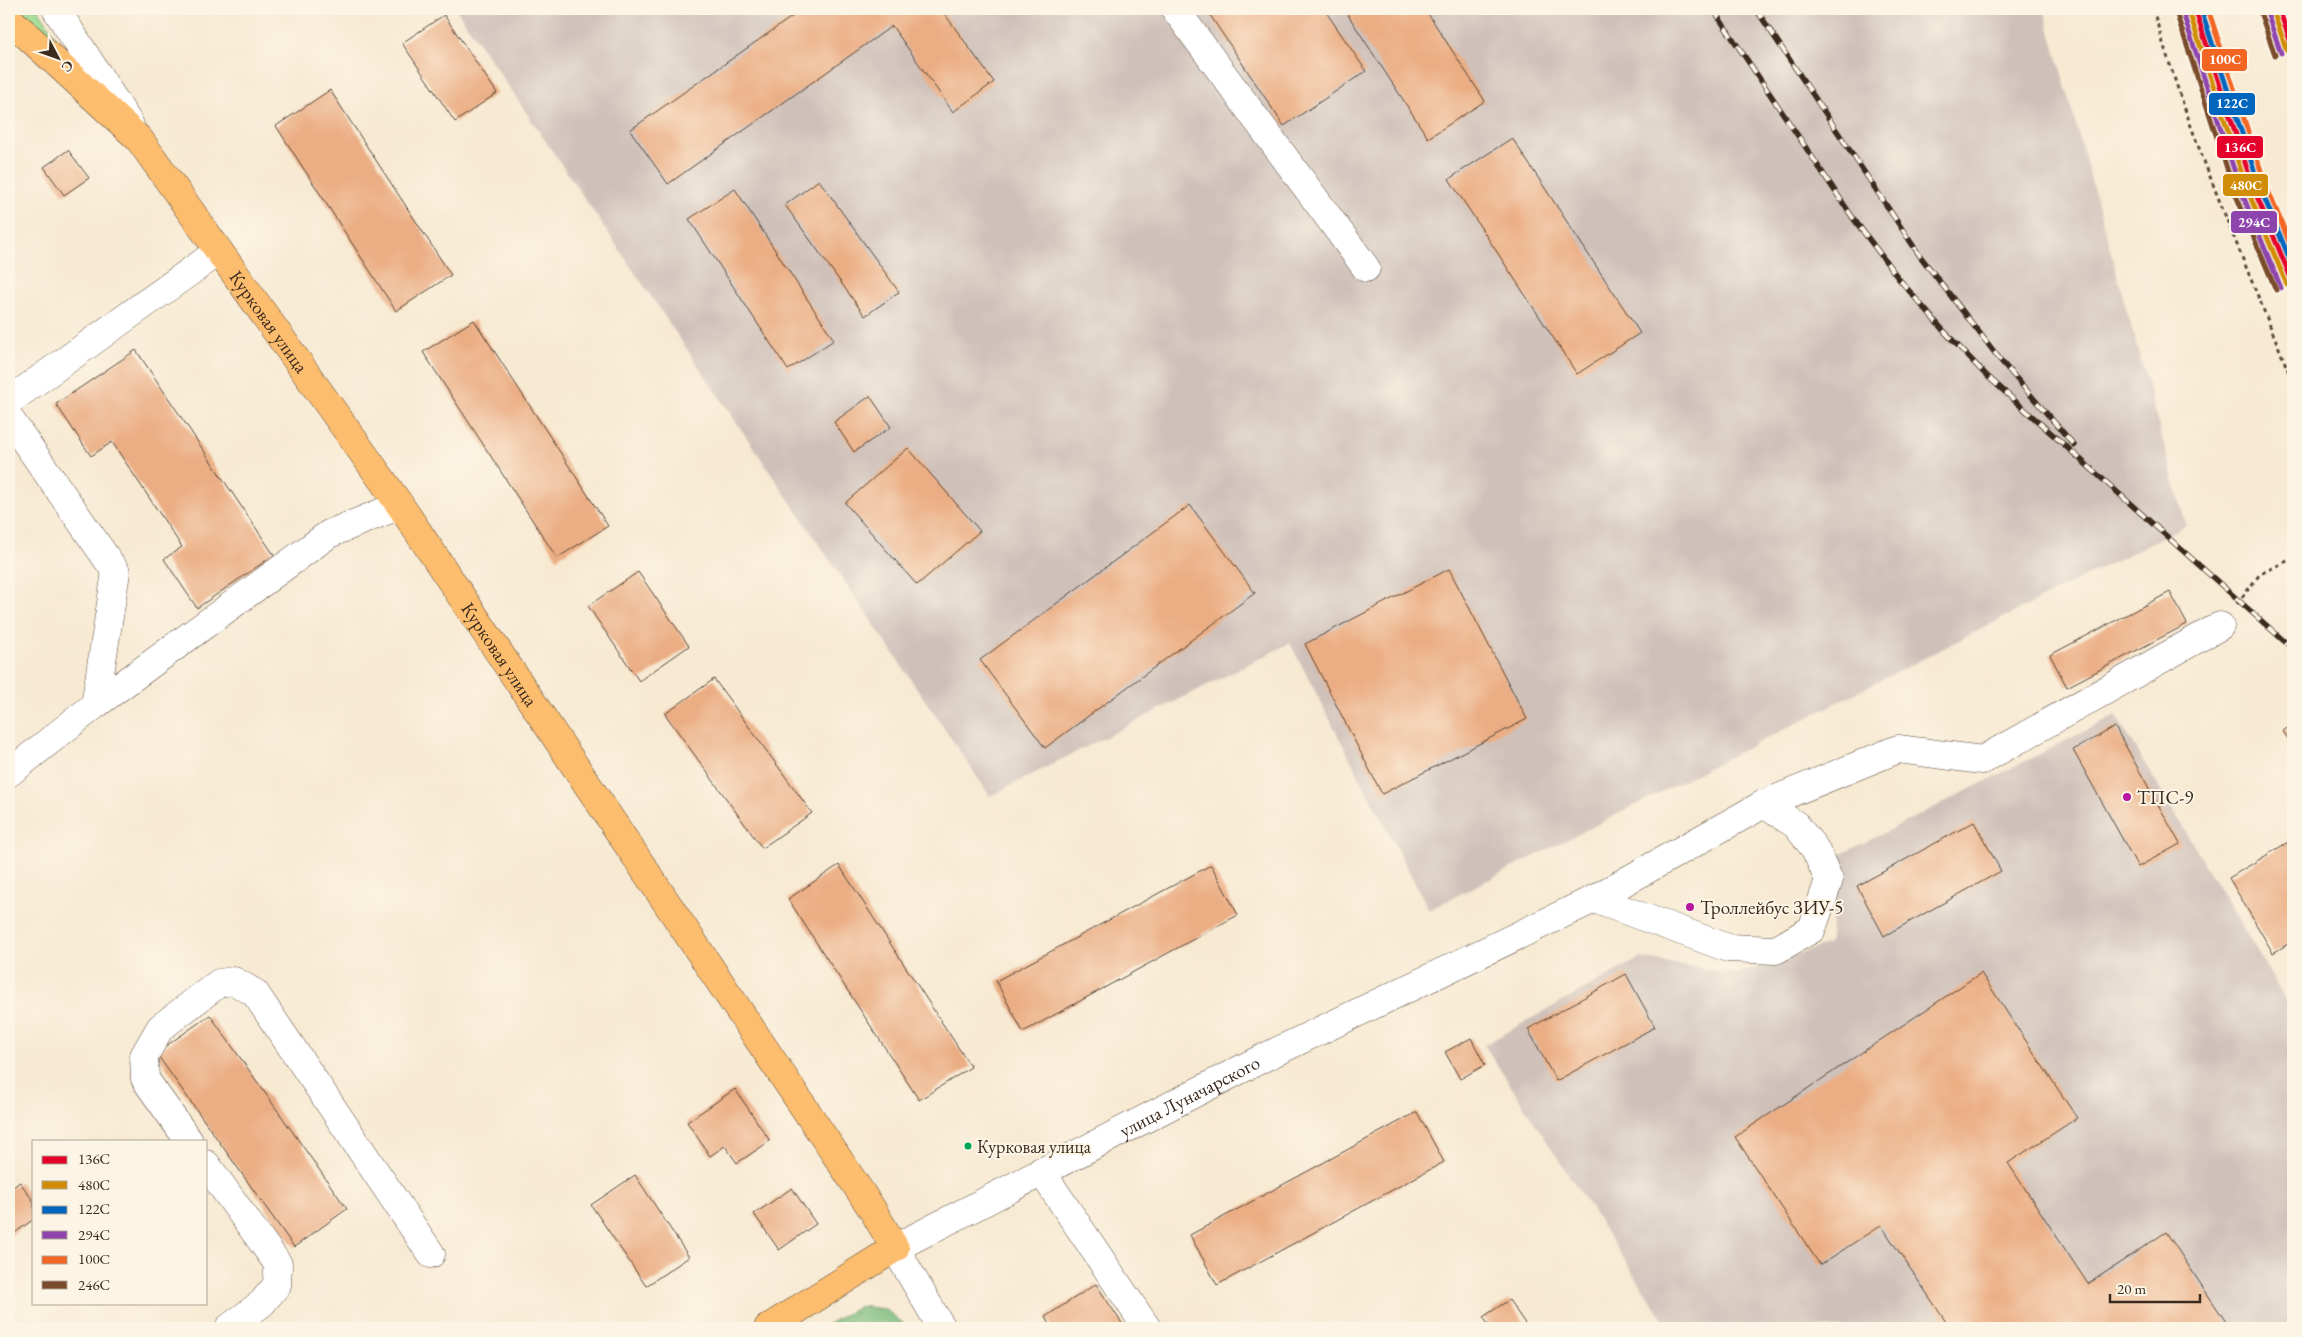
<svg xmlns="http://www.w3.org/2000/svg" width="2302" height="1337" font-family="'EB Garamond',serif">
<style>
.industrial{fill:#cfc1ba}
.green{fill:#9bdb91;stroke:#6b8258}
.forest{fill:#7cbb7b;stroke:#5c724c}
.building{fill:#ebae84}
.lines{fill:none;stroke-linecap:round;stroke-linejoin:round}
.minor-casing{stroke:#574739;stroke-width:29}
.major-casing{stroke:#574739;stroke-width:29}
.path{stroke:#574739;stroke-width:3;stroke-dasharray:4 4;stroke-linecap:butt}
.minor{stroke:#fff;stroke-width:28}
.major{stroke:#fcbd6e;stroke-width:28}
.rail-casing{stroke:#3b2a1e;stroke-width:5.5}
.rail{stroke:#fcf5e5;stroke-width:4;stroke-dasharray:11;stroke-linecap:butt}
.rail-1-casing{stroke:#fcf5e5;stroke-width:9}
.rail-2-casing{stroke:#fcf5e5;stroke-width:9}
.rail-3-casing{stroke:#fcf5e5;stroke-width:9}
.rail-4-casing{stroke:#fcf5e5;stroke-width:9}
.rail-5-casing{stroke:#fcf5e5;stroke-width:9}
.rail-6-casing{stroke:#fcf5e5;stroke-width:9}
.rail-1{stroke:#e4002b;stroke-width:5}
.rail-2{stroke:#d18d06;stroke-width:5}
.rail-3{stroke:#0065bd;stroke-width:5}
.rail-4{stroke:#8e44ad;stroke-width:5}
.rail-5{stroke:#f26522;stroke-width:5}
.rail-6{stroke:#7a4b2a;stroke-width:5}
.poi-dot{fill:#b5179e;stroke:#fcf5e5;stroke-width:2}
.bus-dot{fill:#00a651;stroke:#fcf5e5;stroke-width:2}
.labels{text-anchor:middle;dominant-baseline:central;stroke-width:4;stroke-linejoin:round;paint-order:stroke}
.bus-label{font-size:18px;fill:#3b2a1e;stroke:#fcf5e5;text-anchor:start}
.street-label{font-size:19px;fill:#3b2a1e;stroke:#fcf5e5}
.poi-label{font-size:19px;fill:#3b2a1e;stroke:#fcf5e5;text-anchor:start}
.line-badge{stroke:#fcf5e5;stroke-width:2}
.badge-label{font-size:14px;text-anchor:middle;font-weight:bold;fill:#fff}
</style>
<rect width="100%" height="100%" fill="#fcf5e5"/>
<filter id="ink" filterUnits="userSpaceOnUse"><feTurbulence type="fractalNoise" baseFrequency=".02" numOctaves="2"/><feDisplacementMap in="SourceGraphic" scale="10" xChannelSelector="R" yChannelSelector="G"/><feConvolveMatrix kernelMatrix="1 2 1 2 8 2 1 2 1" color-interpolation-filters="sRGB"/></filter>
<filter id="wash" filterUnits="userSpaceOnUse"><feTurbulence type="fractalNoise" baseFrequency=".0096" numOctaves="4" result="noise"/><feDisplacementMap in="SourceGraphic" scale="20" xChannelSelector="R" yChannelSelector="G"/><feGaussianBlur stdDeviation="1.12" result="paint"/><feColorMatrix in="noise" values="0 0 0 0 0 0 0 0 0 0 0 0 0 0 0 0 0 1.4 0 .05"/><feComposite in="paint" operator="in"/></filter>
<g filter="url(#wash)">
<rect width="100%" height="100%" fill="#f7e9d2"/>
<g class="industrial">
<path d="M456,9H2044L2186,525L1429,910L1290,643L990,796Z"/>
<path d="M2116,715L2293,1012V1328H1669L1484,1045L1640,958L1736,974L1829,944L1840,855Z"/>
</g>
<path class="green" d="M18,9H38L70,60Z"/>
<path class="forest" d="M860,1306L885,1309L909,1328H821Z"/>
<g id="blocks">
<g class="building">
<path d="M803,9H941L994,82L953,112L892,26L668,184L630,130Z"/>
<path d="M1206,9H1324L1366,71L1284,126Z"/>
<path d="M1344,9H1425L1485,101L1428,138Z"/>
<path d="M444,15L497,93L455,122L402,43Z"/>
<path d="M330,90L451,275L396,311L276,126Z"/>
<path d="M1512,138L1640,333L1577,374L1449,179Z"/>
<path d="M68,150L89,178L64,195L44,167Z"/>
<path d="M819,180L899,292L865,316L785,205Z"/>
<path d="M735,189L834,340L788,370L689,219Z"/>
<path d="M474,320L608,526L557,558L423,352Z"/>
<path d="M136,350L274,555L197,608L164,559L182,547L112,442L91,456L56,404Z"/>
<path d="M870,396L891,427L854,452L834,422Z"/>
<path d="M908,448L980,531L917,585L845,503Z"/>
<path d="M1190,505L1255,593L1045,748L980,660Z"/>
<path d="M1449,569L1527,719L1382,794L1305,644Z"/>
<path d="M638,572L689,646L639,681L588,606Z"/>
<path d="M2170,592L2187,624L2067,687L2050,655Z"/>
<path d="M714,679L812,813L762,848L665,714Z"/>
<path d="M2293,724V747L2283,731Z"/>
<path d="M2115,727L2180,844L2138,867L2073,750Z"/>
<path d="M1974,822L2001,871L1884,936L1857,886Z"/>
<path d="M2293,839V941L2273,953L2229,878Z"/>
<path d="M839,865L971,1067L919,1100L788,899Z"/>
<path d="M1211,865L1238,915L1023,1032L996,981Z"/>
<path d="M1981,973L2077,1118L2008,1163L2088,1284L2166,1232L2230,1328H1950L1881,1225L1820,1265L1735,1137Z"/>
<path d="M1626,974L1655,1027L1556,1081L1528,1029Z"/>
<path d="M210,1015L347,1209L294,1247L156,1053Z"/>
<path d="M1471,1038L1485,1065L1460,1079L1445,1052Z"/>
<path d="M735,1089L770,1141L737,1163L725,1146L710,1156L687,1122Z"/>
<path d="M1417,1112L1444,1162L1217,1285L1190,1235Z"/>
<path d="M635,1175L689,1257L646,1286L591,1205Z"/>
<path d="M20,1182L34,1202V1219L9,1237V1190Z"/>
<path d="M792,1188L816,1224L779,1250L754,1214Z"/>
<path d="M1096,1284L1125,1328H1053L1045,1317Z"/>
<path d="M1509,1300L1528,1328H1491L1483,1317Z"/>
</g>
</g>
</g>
<g filter="url(#ink)">
<use href="#blocks" fill-opacity="0" stroke="#574739" stroke-width="1"/>
<g class="lines">
<defs>
<g id="minor">
<path d="M56,9L130,125"/>
<path d="M1175,9L1366,268"/>
<path d="M9,401L219,251"/>
<path d="M9,418L116,572L95,705"/>
<path d="M9,773L95,705L329,534L400,505"/>
<path d="M1594,899L1728,948L1776,950L1812,929L1829,880L1815,849L1796,825L1764,804"/>
<path d="M189,1141L145,1079L144,1056L160,1028L219,983L234,981L255,993L431,1254"/>
<path d="M206,1164L278,1264L277,1285L262,1303L229,1328"/>
<path d="M1041,1171L1147,1328"/>
<path id="s1" d="M942,1328L895,1248L1259,1060L1594,899L1764,804L1898,749L1982,760L2220,626"/>
</g>
<g id="major">
<path id="s2" d="M9,19L139,139L400,505L872,1209L895,1248L768,1328"/>
</g>
</defs>
<use href="#minor" class="minor-casing"/>
<use href="#major" class="major-casing"/>
<g class="path">
<path d="M2153,9C2189,137 2244,259 2293,383"/>
<path d="M2237,604L2260,574L2293,558"/>
</g>
<use href="#minor" class="minor"/>
<use href="#major" class="major"/>
<defs>
<g id="rail">
<path d="M1713,9L1853,218L1899,279L1942,329L1986,375L2293,649"/>
<path d="M1756,9L1920,256L2002,362L2074,445"/>
</g>
</defs>
<use href="#rail" class="rail-casing"/>
<use href="#rail" class="rail"/>
<defs>
<g id="rail-1">
<path d="M2195,9L2253,187L2293,283"/>
<path d="M2279,9L2293,49"/>
</g>
<g id="rail-2">
<path d="M2189,11L2247,189L2287,285"/>
<path d="M2273,11L2287,51"/>
</g>
<path id="rail-3" d="M2201,9L2259,185L2293,267"/>
<g id="rail-4">
<path d="M2183,13L2241,191L2281,288"/>
<path d="M2267,13L2281,53"/>
</g>
<path id="rail-5" d="M2208,9L2265,183L2293,251"/>
<g id="rail-6">
<path d="M2177,15L2235,193L2276,290"/>
<path d="M2261,15L2275,55"/>
</g>
</defs>
<use href="#rail-1" class="rail-1-casing"/>
<use href="#rail-2" class="rail-2-casing"/>
<use href="#rail-3" class="rail-3-casing"/>
<use href="#rail-4" class="rail-4-casing"/>
<use href="#rail-5" class="rail-5-casing"/>
<use href="#rail-6" class="rail-6-casing"/>
<use href="#rail-1" class="rail-1"/>
<use href="#rail-2" class="rail-2"/>
<use href="#rail-3" class="rail-3"/>
<use href="#rail-4" class="rail-4"/>
<use href="#rail-5" class="rail-5"/>
<use href="#rail-6" class="rail-6"/>
</g>
</g>
<g class="poi-dot">
<circle cx="2127" cy="797" r="5"/>
<circle cx="1690" cy="907" r="5"/>
</g>
<circle class="bus-dot" cx="968" cy="1146" r="4.5"/>
<g class="labels">
<g class="bus-label">
<text x="977" y="1146">Курковая улица</text>
</g>
<g class="street-label">
<text stroke="none"><textPath href="#s2" startOffset="401">Курковая улица</textPath></text>
<text stroke="none"><textPath href="#s2" startOffset="806">Курковая улица</textPath></text>
<text stroke="none"><textPath href="#s1" startOffset="424">улица Луначарского</textPath></text>
</g>
<g class="poi-label">
<text x="2137" y="797">ТПС-9</text>
<text x="1700" y="907">Троллейбус ЗИУ-5</text>
</g>
</g>
<g class="line-badge">
<rect x="2201" y="48" width="47" height="24" rx="5" fill="#f26522"/>
<rect x="2208" y="92" width="48" height="24" rx="5" fill="#0065bd"/>
<rect x="2216" y="135" width="48" height="24" rx="5" fill="#e4002b"/>
<rect x="2222" y="173" width="47" height="24" rx="5" fill="#d18d06"/>
<rect x="2230" y="210" width="48" height="24" rx="5" fill="#8e44ad"/>
</g>
<g class="badge-label">
<text x="2225" y="64">100C</text>
<text x="2232" y="108">122С</text>
<text x="2240" y="152">136С</text>
<text x="2246" y="190">480С</text>
<text x="2254" y="227">294С</text>
</g>
<rect width="2302" height="1337" fill="none" stroke="#fcf5e5" stroke-width="30"/>
<rect x="32" y="1140" width="175" height="165" fill="#fcf5e5" stroke="#afa495"/>
<rect x="42" y="1156" width="25" height="8" fill="#e4002b" stroke="#afa495"/>
<text x="78" y="1164" font-size="15" fill="#3b2a1e">136С</text>
<rect x="42" y="1181" width="25" height="8" fill="#d18d06" stroke="#afa495"/>
<text x="78" y="1190" font-size="15" fill="#3b2a1e">480С</text>
<rect x="42" y="1206" width="25" height="8" fill="#0065bd" stroke="#afa495"/>
<text x="78" y="1214" font-size="15" fill="#3b2a1e">122С</text>
<rect x="42" y="1231" width="25" height="8" fill="#8e44ad" stroke="#afa495"/>
<text x="78" y="1240" font-size="15" fill="#3b2a1e">294С</text>
<rect x="42" y="1256" width="25" height="8" fill="#f26522" stroke="#afa495"/>
<text x="78" y="1264" font-size="15" fill="#3b2a1e">100C</text>
<rect x="42" y="1281" width="25" height="8" fill="#7a4b2a" stroke="#afa495"/>
<text x="78" y="1290" font-size="15" fill="#3b2a1e">246С</text>
<g transform="translate(58 58) rotate(131)" stroke="#fcf5e5" stroke-width="4" paint-order="stroke">
<path d="M0-4L9 19L0 12L-9 19Z" fill="#3b2a1e"/>
<text y="-8" font-size="14" font-weight="bold" text-anchor="middle" fill="#3b2a1e">С</text>
</g>
<path d="M2110 1294v8h90v-8" fill="none" stroke="#3b2a1e" stroke-width="2.5"/>
<text x="2117" y="1294" font-size="15" fill="#3b2a1e" stroke="#fcf5e5" stroke-width="4" paint-order="stroke">20 m</text>
</svg>
